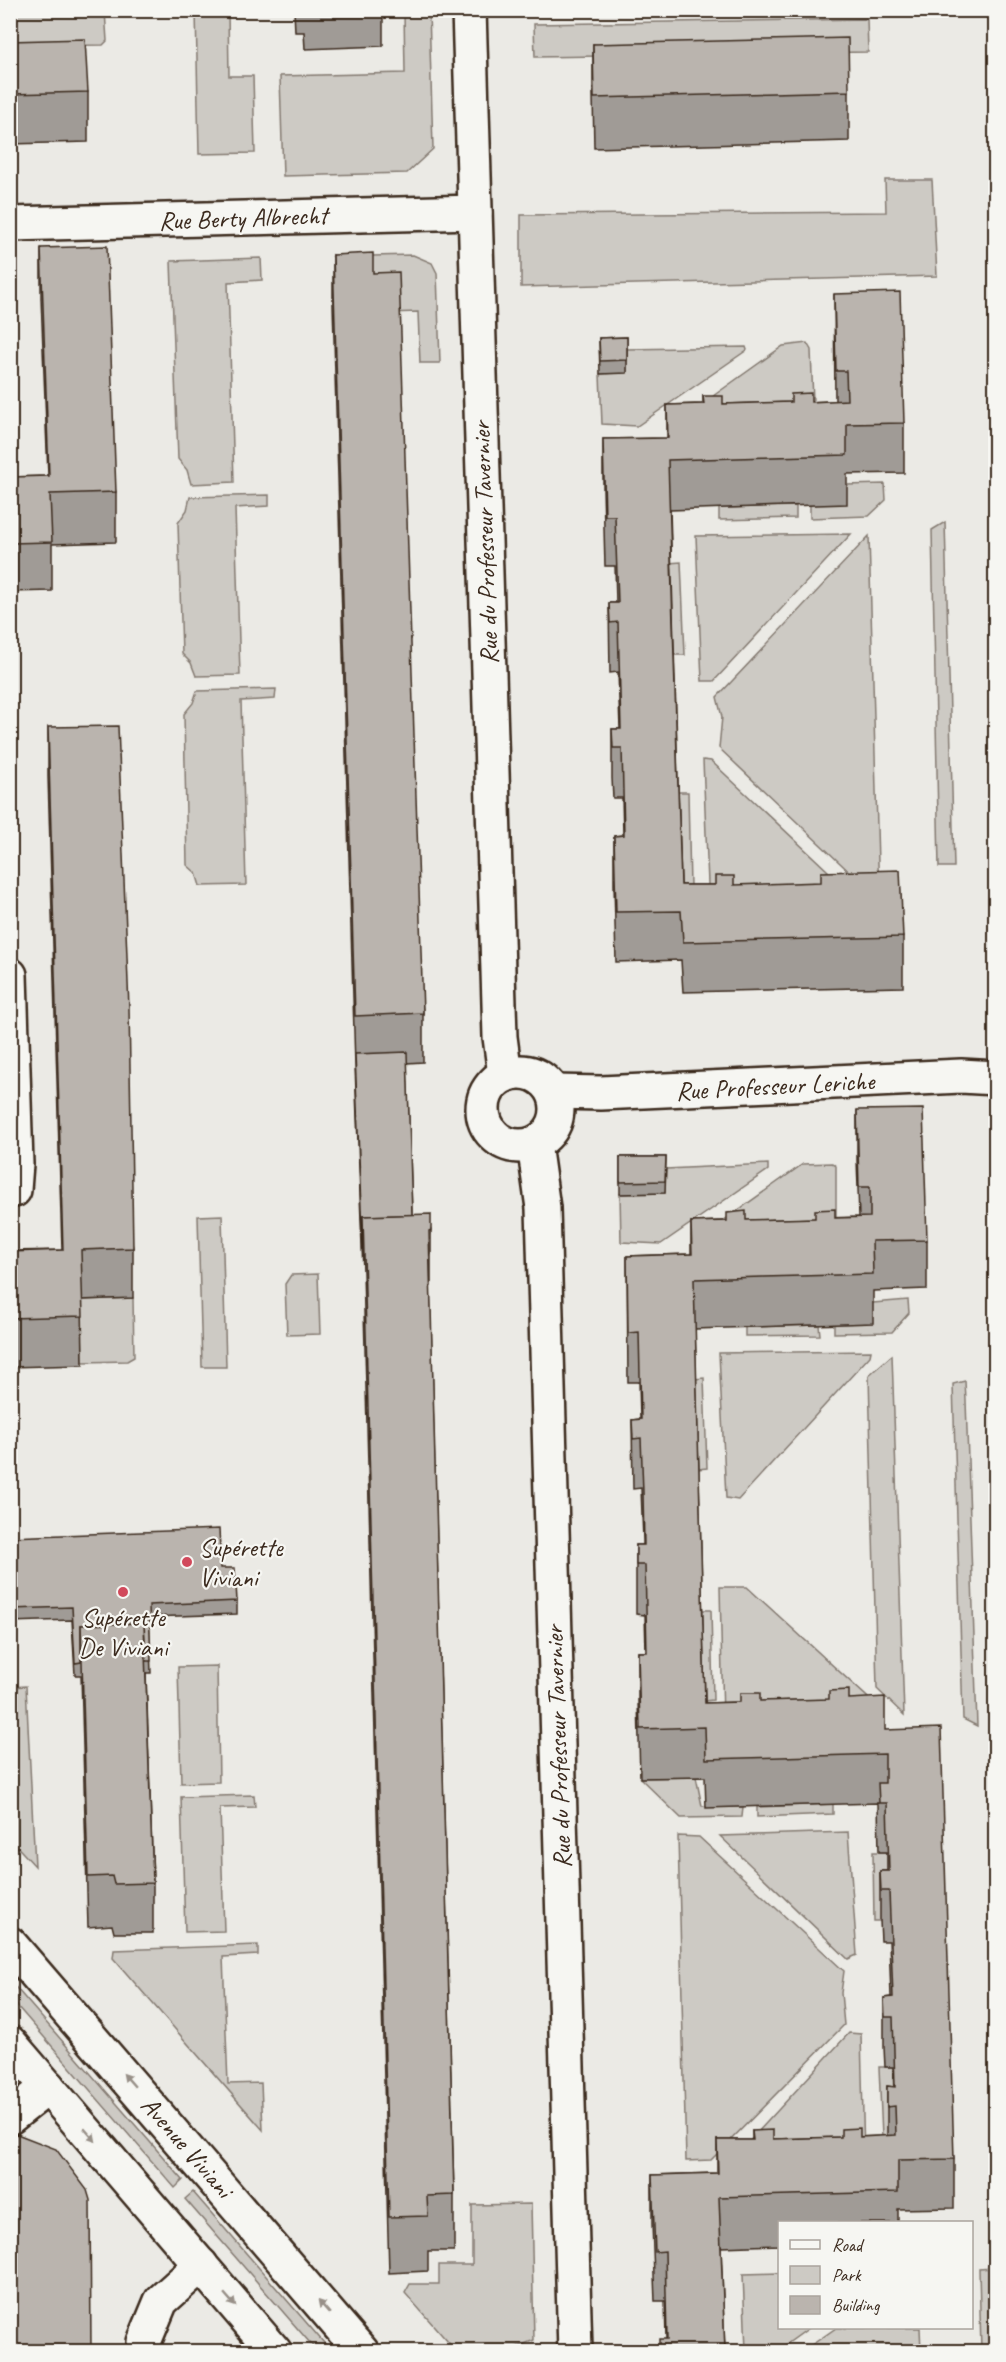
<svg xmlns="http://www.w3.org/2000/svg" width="1006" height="2362" font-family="Caveat,sans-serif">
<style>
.green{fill:#cdcac4;stroke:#847a71;stroke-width:1.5}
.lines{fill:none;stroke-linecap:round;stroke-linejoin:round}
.minor-casing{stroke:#3b2a1e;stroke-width:38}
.minor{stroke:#f6f6f2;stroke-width:33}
.wall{fill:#a09b96;stroke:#3b2a1e;stroke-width:1.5}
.building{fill:#bab4ae;stroke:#3b2a1e;stroke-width:1.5}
.oneway{fill:#989088}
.poi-dot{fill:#d1495b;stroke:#f6f6f2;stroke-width:2}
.labels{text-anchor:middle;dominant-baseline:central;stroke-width:4.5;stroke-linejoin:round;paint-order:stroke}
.street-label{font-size:26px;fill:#3b2a1e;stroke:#f6f6f2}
.poi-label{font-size:26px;fill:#3b2a1e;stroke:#f6f6f2;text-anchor:start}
</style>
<rect width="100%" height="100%" fill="#ebeae5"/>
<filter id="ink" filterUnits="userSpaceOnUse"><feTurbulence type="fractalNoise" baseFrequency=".0167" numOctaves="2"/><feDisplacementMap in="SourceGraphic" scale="12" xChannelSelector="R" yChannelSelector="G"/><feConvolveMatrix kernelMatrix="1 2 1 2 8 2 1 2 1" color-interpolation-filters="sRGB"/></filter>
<g filter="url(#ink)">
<g class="green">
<path d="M10,11H105L107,41L103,45L11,46Z"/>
<path d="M196,11H228L229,76H253L255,153L199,154Z"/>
<path d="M404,11H429L433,149L407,173L283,176L280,76L405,73Z"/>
<path d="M867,19L868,52L535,57L534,24Z"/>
<path d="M885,180H932L937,276L521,287V215L886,212Z"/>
<path d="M413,255L432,263L437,273L440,363H420L418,312L386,313L333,257Z"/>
<path d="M261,258L262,280L228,282L234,482L191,484L187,470L178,459L171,261Z"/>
<path d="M807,343L811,350L814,428L678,421L783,346Z"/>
<path d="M746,347L747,350L637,426L602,424L600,374L627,372V349Z"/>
<path d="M885,484L886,500L869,516L810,518V505L846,485Z"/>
<path d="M269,495V506L235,508L240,675L196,676L191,663L182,654L178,523L187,510L190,497Z"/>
<path d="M796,506V518L719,520V508Z"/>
<path d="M945,522L954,867H939L932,530Z"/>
<path d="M851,534L714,681H702L696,536Z"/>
<path d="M869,536L879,900L719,748L722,717L717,697Z"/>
<path d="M681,562L685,655H673L669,563Z"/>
<path d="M276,689L275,699L241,701L246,885L200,886L196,873L187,865L184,714L193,703L197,691Z"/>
<path d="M703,760L711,761L862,903L709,908Z"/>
<path d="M677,792H688L690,887L679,888Z"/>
<path d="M832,1163L836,1166V1236L699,1238L803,1164Z"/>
<path d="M768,1164V1170L661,1244L621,1242L620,1194L665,1193L666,1169Z"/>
<path d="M222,1215L226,1367H202L198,1216Z"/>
<path d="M318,1274L320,1334L287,1335L285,1284L291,1275Z"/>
<path d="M133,1298L134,1357L127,1361L83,1362L81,1300Z"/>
<path d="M908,1300L909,1313L892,1332L834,1333V1324L873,1303Z"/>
<path d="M819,1325L820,1335L745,1336V1327Z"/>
<path d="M871,1351L870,1356L738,1500L726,1498L719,1353Z"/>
<path d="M892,1355L904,1715L877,1689L869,1375Z"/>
<path d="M704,1378L707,1468L698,1469L695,1379Z"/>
<path d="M965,1381L966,1401L977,1726L963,1719L953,1384Z"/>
<path d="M720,1587H747L878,1707L723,1720Z"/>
<path d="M702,1610H711L713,1700L704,1701Z"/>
<path d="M217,1666L219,1782L181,1783L178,1667Z"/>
<path d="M26,1686L35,1866L10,1839L11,1687Z"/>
<path d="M696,1777L702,1806L743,1807L742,1817L681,1818L640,1778Z"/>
<path d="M254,1795L255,1807L220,1808L224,1931L185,1932L181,1797Z"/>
<path d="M833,1804V1814L757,1817V1807Z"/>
<path d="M848,1832L857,1955L848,1959L720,1836Z"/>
<path d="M678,1836L699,1837L844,1971L841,1993L844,2025L711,2160L686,2161Z"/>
<path d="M873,1852H887L889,1921H874Z"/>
<path d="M258,1945V1955L223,1957L228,2084L261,2083L263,2130L113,1958L114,1950Z"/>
<path d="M11,1982L183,2180L175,2188L11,1999Z"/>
<path d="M849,2033L861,2034L864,2158L732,2160Z"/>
<path d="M879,2067H893L895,2136L882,2137Z"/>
<path d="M193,2192L331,2351H317L185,2199Z"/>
<path d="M531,2204L534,2340L508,2351H456L405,2293L410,2284H439V2265H472V2205Z"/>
<path d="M993,2268L995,2351H981L979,2269Z"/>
<path d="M779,2273L780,2328H809L777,2351H746L743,2274Z"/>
<path d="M836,2328H920L921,2351H803Z"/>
</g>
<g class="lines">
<defs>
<g id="minor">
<path d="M469,10L500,1037L505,1075"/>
<path d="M10,224L475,212"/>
<path d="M10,975L16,1164L14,1190H10"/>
<circle cx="520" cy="1109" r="37"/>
<path d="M554,1092L601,1093L961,1076L996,1078"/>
<path d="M534,1144L543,1208L575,2352"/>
<path d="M10,1944L362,2352"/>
<path d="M10,2043L275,2352"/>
<path d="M10,2117L48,2087"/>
<path d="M144,2352V2342L161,2301L201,2265"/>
</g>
</defs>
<use href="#minor" class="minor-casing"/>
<use href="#minor" class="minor"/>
</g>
<g class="wall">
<path d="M294,10H383V46L305,49L304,32H295Z"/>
<path d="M10,41L88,92V142L10,144Z"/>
<path d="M593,44L849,91V141L594,148L593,94Z"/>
<path d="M41,248L116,492V542L52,544V591L10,592V477L48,476L41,298Z"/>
<path d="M333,255L373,273L423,1013V1062L407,1063L412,1215L431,1230V1286H430L454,2195V2251H428V2271L389,2273L363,1272L355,1066L333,305Z"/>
<path d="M834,294L904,423V473L847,474V504L670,510L681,885H734L903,937V987L683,992L681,960L616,962L614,885V836L623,835L622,798H613L612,778V729H620L618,672L610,673L609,603H616L615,566H605L603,489V439L667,438V405L703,404V396L723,404L835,401Z"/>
<path d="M627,337V373L600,374L599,338Z"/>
<path d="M48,727L133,1248V1298L82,1300L83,1365L10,1367V1251L62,1250L48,777Z"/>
<path d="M857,1110L927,1240V1289L873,1291V1323L695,1329L705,1703L849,1699L885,1730L954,2159V2208L898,2209V2223H780V2245L721,2247L725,2352L666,2339L665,2301H655L652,2224V2175L717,2173V2140H752V2131L773,2139L887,2136V2086L894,2087L893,2067H885L884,2047V1998L891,1997L889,1941H881L880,1921V1871H887V1852H879L878,1803L706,1808L705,1777L640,1778L638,1701V1652H646L645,1615L636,1614V1545H643V1541L641,1488L633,1489L632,1420L640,1419L639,1382H628L627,1256L691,1254V1222L859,1217L857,1160Z"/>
<path d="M620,1157H666L665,1193L620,1194Z"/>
<path d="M10,1537L221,1568L237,1601V1614L149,1617L151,1673H146L153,1883V1933H114L112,1925L88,1927L81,1675H75L72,1620L10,1622Z"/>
</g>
<g class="building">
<path d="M848,38L849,91L594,98L593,44Z"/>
<path d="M85,39L88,92L10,94V41Z"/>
<path d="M107,246L116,492L50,494L52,542L10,543V477L49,476L41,248Z"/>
<path d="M373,253V273L399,272L423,1013L355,1016L333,255Z"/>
<path d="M900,292L904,423L847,424V455L668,460L681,885H715V876H734V885L821,882V872L900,870L903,937L683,942L681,911L616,912L614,836L624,835L622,748H613L612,729H621L618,622L610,623L609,603H618L615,516H605L603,439L668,438L667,405L704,404L703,396H723V404L791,402V394L811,393V402L847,400L846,371H836L834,294Z"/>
<path d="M627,337V360L600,361L599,338Z"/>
<path d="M118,726L129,1008L133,1248L81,1250L83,1316L10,1318V1252L63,1250L48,727Z"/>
<path d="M407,1052L412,1215L363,1216V1260L355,1054Z"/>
<path d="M923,1109L927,1240L872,1241L873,1274L694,1279L705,1703L740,1702V1693H760V1701L829,1699V1691L849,1690V1699L885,1697V1730L941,1728L954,2159L898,2160V2192L719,2197L725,2352H659V2339H667L665,2251L655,2252L652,2175L718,2173L717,2140H753L752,2131L773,2130V2139L841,2137V2129L860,2128V2137L896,2135L895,2106L887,2107V2086L895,2087L893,2017H885L884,1998L893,1997L889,1891H881L880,1871H889L887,1803H879L878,1783H885V1754L706,1759L705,1727L640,1729L638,1652H647L645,1565H636V1545H644L643,1492L641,1438L633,1439L632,1420L641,1419L639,1332L628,1333L627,1256L692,1254L691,1222L727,1221V1213L746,1211V1220L815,1218V1210L835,1209V1218L870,1217V1187H859L857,1110Z"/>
<path d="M620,1157H666L665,1181L620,1182Z"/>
<path d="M431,1214V1230L429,1231L454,2195L427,2196L428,2216L389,2217L363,1216Z"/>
<path d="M219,1529L221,1568H235L237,1601L149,1605L151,1661H146L144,1623L81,1625V1662L75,1663L72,1607L10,1609V1537Z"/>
<path d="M144,1623L153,1883L114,1884L112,1876L88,1877L81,1625Z"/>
<path d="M17,2134L56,2149L87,2190L90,2200L91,2352H10V2137Z"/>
</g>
<defs><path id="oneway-solid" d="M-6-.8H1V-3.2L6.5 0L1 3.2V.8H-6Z" transform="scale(1.5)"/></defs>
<g class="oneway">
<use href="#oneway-solid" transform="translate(129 2080) rotate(-131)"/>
<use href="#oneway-solid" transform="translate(90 2135) rotate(49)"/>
<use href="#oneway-solid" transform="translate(230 2300) rotate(49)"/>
<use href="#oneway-solid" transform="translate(324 2307) rotate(-131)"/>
</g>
</g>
<g class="poi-dot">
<circle cx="187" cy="1562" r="6"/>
<circle cx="123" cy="1592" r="6"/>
</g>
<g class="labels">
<g class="street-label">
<text transform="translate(243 218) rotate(-2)">Rue Berty Albrecht</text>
<text transform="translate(485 543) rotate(-92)">Rue du Professeur Tavernier</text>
<text transform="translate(775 1086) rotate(-3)">Rue Professeur Leriche</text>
<text transform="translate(558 1747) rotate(-92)">Rue du Professeur Tavernier</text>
<text transform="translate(187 2147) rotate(49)">Avenue Viviani</text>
</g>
<g class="poi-label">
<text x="199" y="1547">Supérette<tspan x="199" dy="30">Viviani</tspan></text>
<text x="123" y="1617" text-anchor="middle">Supérette<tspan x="123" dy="30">De Viviani</tspan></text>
</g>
</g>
<rect width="1006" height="2362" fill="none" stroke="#f6f6f2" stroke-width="36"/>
<rect x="18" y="18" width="970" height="2326" fill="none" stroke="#3b2a1e" stroke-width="2" filter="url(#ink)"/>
<rect x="778" y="2221" width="195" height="108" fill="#f6f6f2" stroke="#aba49d" stroke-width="1.5"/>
<rect x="790" y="2240" width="30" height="9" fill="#f6f6f2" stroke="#aba49d" stroke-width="1.5"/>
<text x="832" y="2251" font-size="18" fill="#3b2a1e">Road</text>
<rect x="790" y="2266" width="30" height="18" fill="#cdcac4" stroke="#aba49d" stroke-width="1.5"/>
<text x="832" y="2281" font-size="18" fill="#3b2a1e">Park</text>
<rect x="790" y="2296" width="30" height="18" fill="#bab4ae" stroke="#aba49d" stroke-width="1.5"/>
<text x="832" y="2311" font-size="18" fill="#3b2a1e">Building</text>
</svg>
